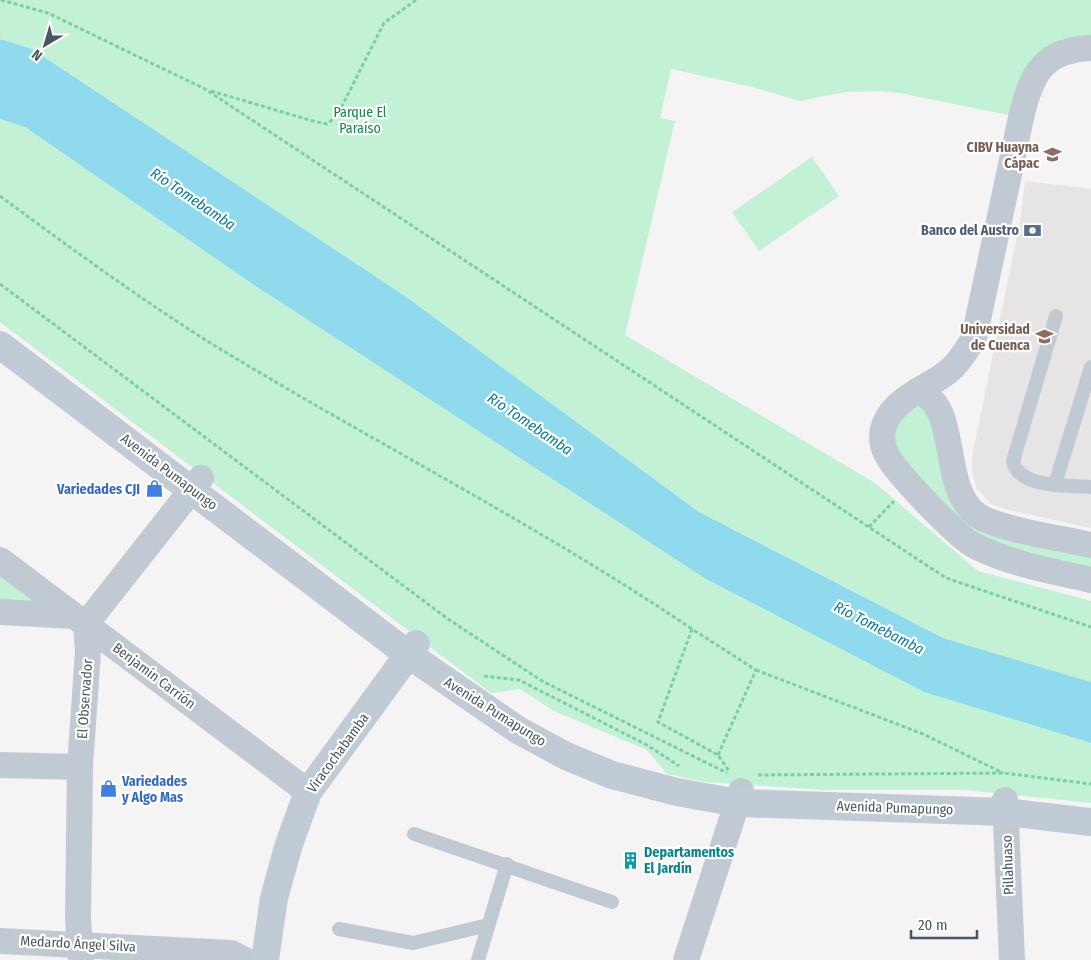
<svg xmlns="http://www.w3.org/2000/svg" width="1091" height="960" font-family="'Fira Sans Condensed',sans-serif">
<style>
.education{fill:#e6e4e5}
.green{fill:#c3f1d5}
.water{fill:#90daee}
.lines{fill:none;stroke-linecap:round;stroke-linejoin:round}
.path{stroke:#7ad0a6;stroke-width:3;stroke-dasharray:4 2.5;stroke-linecap:butt}
.lane{stroke:#c1cad2;stroke-width:14}
.street{stroke:#c1cad2;stroke-width:26}
.secondary{stroke:#c1cbd6;stroke-width:28}
.labels{text-anchor:middle;dominant-baseline:central;stroke-width:4.5;stroke-linejoin:round;paint-order:stroke}
.park-label{font-size:14px;fill:#17864f;stroke:#fff}
.education-label{font-size:14px;font-weight:bold;fill:#785e54;stroke:#fff;text-anchor:end}
.service-label{font-size:14px;font-weight:bold;fill:#4e5e75;stroke:#fff;text-anchor:end}
.street-label{font-size:14px;fill:#4a5661;stroke:#fff}
.shop-label{font-size:14px;font-weight:bold;fill:#366cbe;stroke:#fff;text-anchor:end}
.culture-label{font-size:14px;font-weight:bold;fill:#0d838f;stroke:#fff;text-anchor:start}
.water-label{font-size:15px;font-style:italic;fill:#0c7c9b;stroke:#fff}
</style>
<rect width="100%" height="100%" fill="#f5f3f3"/>
<path class="education" d="M1025,181L1091,189V528L1005,509L991,504L977,489L972,473V457L1021,216Z"/>
<g class="green">
<path d="M0,0H1091V41H1067L1009,115L900,93L879,91L845,92L800,101L748,86L671,69L660,118L675,121L625,335L875,483L978,571L1091,601V682L943,638L699,512L405,296L32,49L0,39Z"/>
<path d="M0,119L25,127L251,283L706,579L924,692L1091,743V803L966,790H825L705,782L667,774L647,750L554,711L520,689L491,693L0,322Z"/>
<path d="M812,157L839,196L759,251L732,212Z"/>
<path d="M926,400L954,494L1091,551V574L997,551L904,469L889,427Z"/>
<path d="M0,571L34,601L0,604Z"/>
</g>
<path class="water" d="M0,39L32,49L405,296L699,512L943,638L1091,682V743L924,692L706,579L251,283L25,127L0,119Z"/>
<g class="lines">
<g class="path">
<path d="M1,0L48,13L205,89L946,578L1091,627"/>
<path d="M211,91L313,121L327,124L337,116L384,23L416,0"/>
<path d="M0,196C69,247 139,298 212,344C371,441 538,525 692,629"/>
<path d="M0,284L448,619L542,681L727,773"/>
<path d="M869,527L894,501"/>
<path d="M756,670L923,734L1003,773"/>
<path d="M484,676L519,680L647,745L679,766"/>
<path d="M718,755L756,670L692,629L658,722L718,755L729,771"/>
<path d="M758,775L1004,773L1091,784"/>
</g>
<g class="lane">
<path d="M1056,316L1013,461C1019,489 1068,485 1091,487"/>
<path d="M1055,484L1091,367"/>
<path d="M414,834L612,902"/>
<path d="M339,929L413,943L488,925"/>
<path d="M478,960L507,864"/>
</g>
<g class="street">
<path d="M1091,48C1043,50 1031,74 1021,118L974,338C967,349 960,362 949,371C928,388 897,396 885,423C881,433 881,443 886,453C894,471 957,537 975,546C1011,564 1052,571 1091,580"/>
<path d="M917,391C962,405 938,486 977,515C997,529 1065,539 1091,545"/>
<path d="M0,560L308,792"/>
<path d="M0,612L74,616"/>
<path d="M0,765L80,767"/>
<path d="M1005,800L1012,960"/>
<path d="M0,941L231,953L245,960"/>
<path d="M81,960L78,918L80,767L88,651L86,624L201,478"/>
<path d="M686,960L741,791"/>
</g>
<g class="secondary">
<path d="M0,345L409,655L518,730L566,756L612,775L677,792L738,803L1005,812L1091,822"/>
<path d="M265,960L274,898L289,844L308,792L416,644"/>
</g>
</g>
<defs>
<symbol id="school-bare" viewBox="-9 -9 18 18"><path d="M0-5L7-2L0 1L-7-2ZM-4 1L0 2.5L4 1V4Q0 6-4 4Z" fill="#8d6e63" stroke="#fff" stroke-width="2.5" paint-order="stroke"/></symbol>
<symbol id="bank-bare" viewBox="-9 -9 18 18"><path d="M-6-4H6V4H-6ZM0-2.3a2.3 2.3 0 1 0 0 4.6a2.3 2.3 0 1 0 0-4.6Z" fill="#5c6f8a" stroke="#fff" stroke-width="2.5" paint-order="stroke"/></symbol>
<symbol id="university-bare" viewBox="-9 -9 18 18"><path d="M0-5L7-2L0 1L-7-2ZM-4 1L0 2.5L4 1V4Q0 6-4 4Z" fill="#8d6e63" stroke="#fff" stroke-width="2.5" paint-order="stroke"/></symbol>
<symbol id="shop-bare" viewBox="-9 -9 18 18"><path d="M-5-2.5h2.3a2.7 3.5 0 0 1 5.4 0H5L5.5 6h-11ZM-1.5-2.5h3a1.5 2.3 0 0 0-3 0Z" fill="#3f7fe0" stroke="#fff" stroke-width="2.5" paint-order="stroke"/></symbol>
<symbol id="building-bare" viewBox="-9 -9 18 18"><path d="M-4-6H4V6H1V3H-1V6H-4ZM-2.5-4.3h1.7v1.8h-1.7ZM.8-4.3h1.7v1.8H.8ZM-2.5-1h1.7V.8h-1.7ZM.8-1h1.7V.8H.8Z" fill="#0f9aa8" stroke="#fff" stroke-width="2.5" paint-order="stroke"/></symbol>
</defs>
<g fill-rule="evenodd">
<use href="#school-bare" x="1040" y="142" width="25" height="25"/>
<use href="#bank-bare" x="1020" y="218" width="25" height="25"/>
<use href="#university-bare" x="1032" y="324" width="25" height="25"/>
<use href="#shop-bare" x="142" y="476" width="25" height="25"/>
<use href="#shop-bare" x="96" y="776" width="25" height="25"/>
<use href="#building-bare" x="618" y="848" width="25" height="25"/>
</g>
<g class="labels">
<g class="park-label">
<text x="360" y="112">Parque El<tspan x="360" dy="16">Paraíso</tspan></text>
</g>
<g class="education-label">
<text x="1039" y="147">CIBV Huayna<tspan x="1039" dy="16">Cápac</tspan></text>
<text x="1030" y="329">Universidad<tspan x="1030" dy="16">de Cuenca</tspan></text>
</g>
<g class="service-label">
<text x="1019" y="230">Banco del Austro</text>
</g>
<g class="street-label">
<text transform="translate(169 472) rotate(37)">Avenida Pumapungo</text>
<text transform="translate(154 676) rotate(37)">Benjamín Carrión</text>
<text transform="translate(85 699) rotate(-86)">El Observador</text>
<text transform="translate(495 712) rotate(32)">Avenida Pumapungo</text>
<text transform="translate(338 753) rotate(-54)">Viracochabamba</text>
<text transform="translate(895 808) rotate(2)">Avenida Pumapungo</text>
<text transform="translate(1008 865) rotate(-92)">Pillahuaso</text>
<text transform="translate(78 944) rotate(3)">Medardo Ángel Silva</text>
</g>
<g class="shop-label">
<text x="140" y="489">Variedades CJI</text>
<text x="122" y="781" text-anchor="start">Variedades<tspan x="122" dy="16">y Algo Mas</tspan></text>
</g>
<g class="culture-label">
<text x="644" y="852">Departamentos<tspan x="644" dy="16">El Jardín</tspan></text>
</g>
<g class="water-label">
<text transform="translate(193 199) rotate(34)">Río Tomebamba</text>
<text transform="translate(530 424) rotate(34)">Río Tomebamba</text>
<text transform="translate(879 628) rotate(27)">Río Tomebamba</text>
</g>
</g>
<g transform="translate(45 45) rotate(218)" stroke="#ffffff" stroke-width="4" paint-order="stroke">
<path d="M0-4L9 19L0 12L-9 19Z" fill="#4a5661"/>
<text y="-8" font-size="14" font-weight="bold" text-anchor="middle" fill="#4a5661">N</text>
</g>
<path d="M911 930v8h66v-8" fill="none" stroke="#4a5661" stroke-width="2.5"/>
<text x="918" y="930" font-size="15" fill="#4a5661" stroke="#ffffff" stroke-width="4" paint-order="stroke">20 m</text>
</svg>
